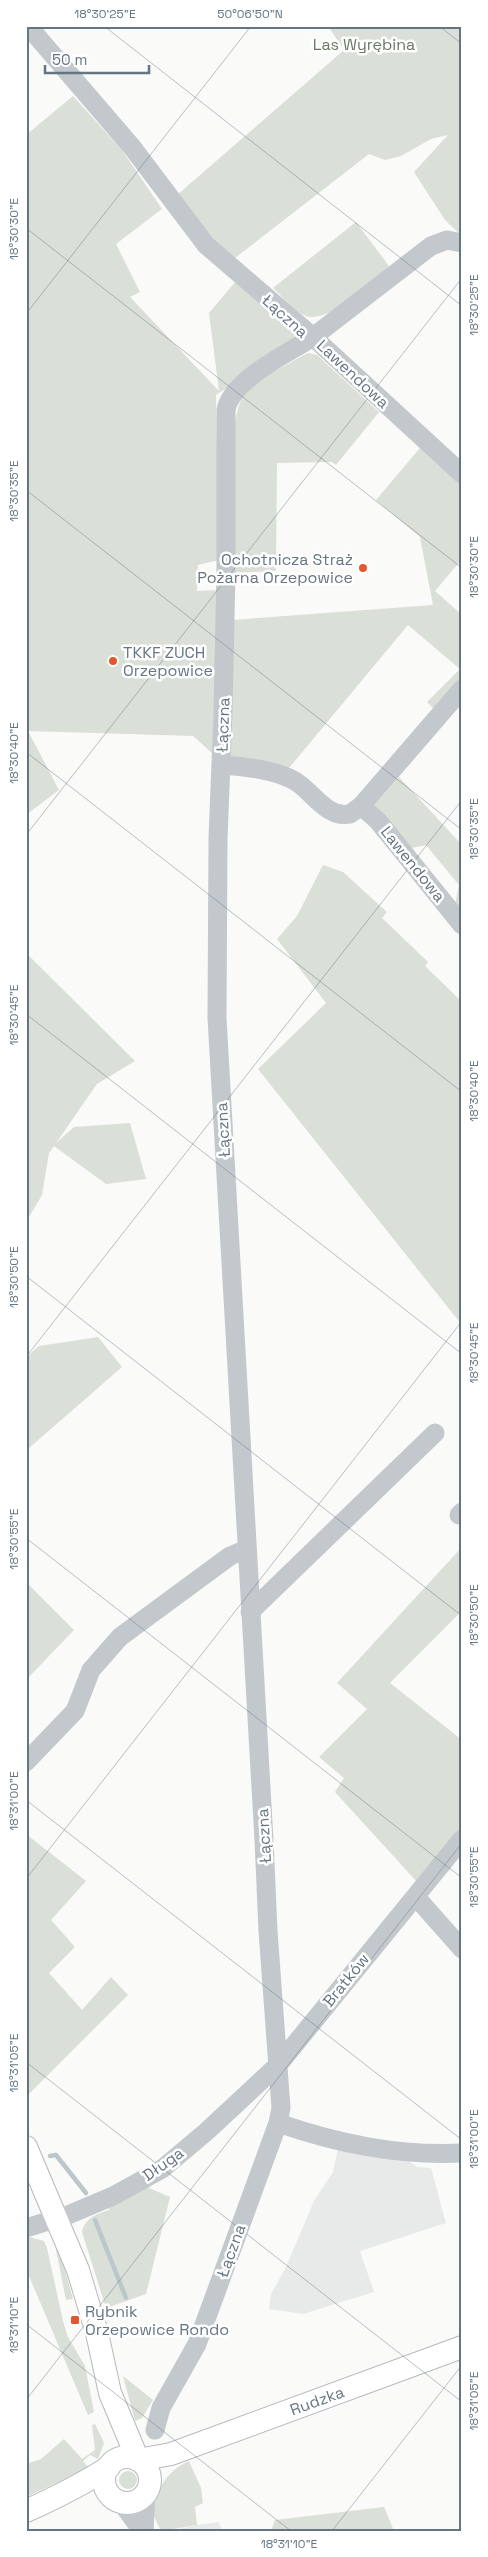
<svg xmlns="http://www.w3.org/2000/svg" width="488" height="2557" font-family="'Space Grotesk',sans-serif">
<style>
.built{fill:#e8e9e9}
.green{fill:#dadfd7}
.lines{fill:none;stroke-linecap:round;stroke-linejoin:round}
.stream{stroke:#bbc7cb;stroke-width:4.5}
.major-casing{stroke:#b5babe;stroke-width:24}
.minor{stroke:#c3c8cc;stroke-width:19}
.major{stroke:#fff;stroke-width:22}
.ticks{fill:none;stroke:#657683;stroke-width:1;stroke-opacity:0.45}
.poi-dot{fill:#e4572e;stroke:#fff;stroke-width:2}
.labels{text-anchor:middle;dominant-baseline:central;stroke-width:5;stroke-linejoin:round;paint-order:stroke}
.park-label{font-size:16px;fill:#687a64;stroke:#fff}
.street-label{font-size:16px;fill:#657683;stroke:#fff}
.poi-label{font-size:16px;fill:#657683;stroke:#fff;text-anchor:start}
.neatline{fill:none;stroke:#657683;stroke-width:2}
.ticks-label{font-size:12px;text-anchor:middle;fill:#657683}
</style>
<rect width="100%" height="100%" fill="#fafaf8"/>
<g class="built">
<path d="M338,2148L405,2158L417,2167L431,2168L446,2223L360,2251L374,2292L303,2314L269,2309L271,2294L285,2269L314,2201L333,2172Z"/>
<path d="M219,2522L222,2531H169L197,2525Z"/>
</g>
<g class="green">
<path d="M328,26H462V236L445,220L414,172L448,135L431,139L401,156L385,160L369,154L235,258L219,247L177,195L344,50Z"/>
<path d="M73,96L122,150L162,209L116,244L140,292L130,297L219,391L209,313L236,281L292,326L295,338L290,345L216,395L219,560L198,565L197,591L219,590L212,753L193,736L28,731L59,790L26,815V135Z"/>
<path d="M356,222L389,266C372,281 330,324 306,316C295,312 282,296 273,288Z"/>
<path d="M308,353L317,355L379,412L336,465L332,462L277,463L276,571L231,573C231,538 225,413 246,392C259,379 291,362 308,353Z"/>
<path d="M420,448L462,486V559L435,591L462,615V678L434,709L427,702L460,669L408,625L289,768L226,762L232,620L433,605L420,537L376,500Z"/>
<path d="M399,777L462,845V913L455,905L459,885L426,845L407,849L372,808Z"/>
<path d="M323,865L343,872L387,912L382,918L428,962L425,966L460,1000L462,999V1325L258,1069L326,1003L277,939L297,916Z"/>
<path d="M26,953L135,1061L97,1084L56,1143L74,1127L130,1123L146,1179L106,1184L54,1146L49,1153L42,1195L26,1222Z"/>
<path d="M98,1337L122,1367L29,1448L26,1447V1357L39,1346Z"/>
<path d="M462,1547V1611L390,1683L462,1740V1828L418,1883L335,1792L344,1778L319,1757L367,1709L337,1683Z"/>
<path d="M26,1582L74,1630L26,1680Z"/>
<path d="M26,1834L86,1881L51,1920L75,1947L49,1973L82,2010L111,1977L128,1995L26,2097Z"/>
<path d="M143,2187H150L149,2188L170,2197L146,2294L106,2308L82,2232C85,2218 97,2214 109,2210L108,2204Z"/>
<path d="M29,2237L44,2241L47,2248L63,2321L68,2337L85,2366L94,2412L88,2415L26,2269V2238Z"/>
<path d="M59,2248L73,2299L66,2300L56,2250Z"/>
<path d="M123,2376L153,2400L142,2418L135,2421Z"/>
<path d="M95,2424L104,2443L98,2459L90,2455L83,2461L89,2468L26,2497V2464L41,2459L64,2439L82,2459L95,2450L92,2425Z"/>
<path d="M189,2461L201,2488L203,2503L195,2507L197,2525L161,2531L153,2514C156,2490 166,2471 189,2461Z"/>
<circle cx="128" cy="2480" r="9"/>
<path d="M384,2507L394,2531H271L275,2520Z"/>
</g>
<g class="lines">
<g class="stream">
<path d="M50,2156L56,2155L86,2193"/>
<path d="M95,2220L126,2298"/>
</g>
<defs>
<g id="major">
<path d="M26,2147L78,2270L97,2333L110,2393L138,2460"/>
<circle cx="127" cy="2480" r="23"/>
<path id="s1" d="M138,2460L171,2454L462,2347"/>
<path d="M26,2511C55,2498 82,2485 109,2467"/>
</g>
</defs>
<use href="#major" class="major-casing"/>
<g class="minor">
<path d="M28,26L132,147L206,245L313,337C287,354 231,380 226,410V570L223,712L218,838L217,1018L264,1840L268,1931L281,2108L278,2123L197,2344L161,2408L155,2430"/>
<path d="M462,243L447,240L431,246L313,337L462,474"/>
<path d="M222,765C245,767 274,769 295,781C312,791 327,819 350,814L361,806L462,689"/>
<path d="M361,806L378,821L462,925"/>
<path d="M459,1515L462,1512"/>
<path d="M250,1612L435,1433"/>
<path d="M26,1762L75,1711L91,1670L120,1637L230,1556L247,1549"/>
<path d="M416,1897L462,1949"/>
<path d="M278,2123C339,2144 398,2156 462,2153"/>
<path d="M26,2228L68,2215L113,2196L162,2169L206,2132L278,2065L462,1839"/>
<path d="M120,2501L142,2531"/>
<path d="M144,2531L146,2493"/>
</g>
<use href="#major" class="major"/>
</g>
<path class="ticks" d="M104,26L462,306M439,26L462,44M26,228L462,568M26,314L251,26M26,490L462,830M26,752L462,1092M26,835L462,278M26,1014L462,1354M26,1276L462,1616M26,1357L462,800M26,1538L462,1878M26,1800L462,2140M26,1879L462,1321M26,2062L462,2402M26,2324L291,2531M26,2400L462,1843M332,2531L462,2365"/>
<g class="poi-dot">
<circle cx="363" cy="568" r="5"/>
<circle cx="113" cy="661" r="5"/>
<rect x="70" y="2315" width="10" height="10" rx="2.5"/>
</g>
<g class="labels">
<g class="park-label">
<text x="364" y="44">Las Wyrębina</text>
</g>
<g class="street-label">
<text transform="translate(285 316) rotate(42)">Łączna</text>
<text transform="translate(353 374) rotate(43)">Lawendowa</text>
<text transform="translate(223 725) rotate(-88)">Łączna</text>
<text transform="translate(413 864) rotate(51)">Lawendowa</text>
<text transform="translate(223 1130) rotate(-93)">Łączna</text>
<text transform="translate(264 1836) rotate(-93)">Łączna</text>
<text transform="translate(346 1980) rotate(-51)">Bratków</text>
<text transform="translate(163 2164) rotate(-35)">Długa</text>
<text transform="translate(231 2251) rotate(-70)">Łączna</text>
<text stroke="none"><textPath href="#s1" startOffset="189">Rudzka</textPath></text>
</g>
<g class="poi-label">
<text x="353" y="559" text-anchor="end">Ochotnicza Straż<tspan x="353" dy="18">Pożarna Orzepowice</tspan></text>
<text x="123" y="652">TKKF ZUCH<tspan x="123" dy="18">Orzepowice</tspan></text>
<text x="85" y="2311">Rybnik<tspan x="85" dy="18">Orzepowice Rondo</tspan></text>
</g>
</g>
<rect width="488" height="2557" fill="none" stroke="#ffffff" stroke-width="55"/>
<path d="M45 65v8h104v-8" fill="none" stroke="#657683" stroke-width="2.5"/>
<text x="52" y="65" font-size="15" fill="#657683" stroke="#ffffff" stroke-width="4" paint-order="stroke">50 m</text>
<rect x="28" y="28" width="432" height="2502" class="neatline"/>
<g class="ticks-label">
<text x="105" y="18">18°30'25"E</text>
<text x="250" y="18">50°06'50"N</text>
<text transform="translate(14 229) rotate(-90)" y="4">18°30'30"E</text>
<text transform="translate(474 305) rotate(-90)" y="4">18°30'25"E</text>
<text transform="translate(14 491) rotate(-90)" y="4">18°30'35"E</text>
<text transform="translate(474 567) rotate(-90)" y="4">18°30'30"E</text>
<text transform="translate(14 753) rotate(-90)" y="4">18°30'40"E</text>
<text transform="translate(474 829) rotate(-90)" y="4">18°30'35"E</text>
<text transform="translate(14 1015) rotate(-90)" y="4">18°30'45"E</text>
<text transform="translate(474 1091) rotate(-90)" y="4">18°30'40"E</text>
<text transform="translate(14 1277) rotate(-90)" y="4">18°30'50"E</text>
<text transform="translate(474 1353) rotate(-90)" y="4">18°30'45"E</text>
<text transform="translate(14 1539) rotate(-90)" y="4">18°30'55"E</text>
<text transform="translate(474 1615) rotate(-90)" y="4">18°30'50"E</text>
<text transform="translate(14 1801) rotate(-90)" y="4">18°31'00"E</text>
<text transform="translate(474 1877) rotate(-90)" y="4">18°30'55"E</text>
<text transform="translate(14 2063) rotate(-90)" y="4">18°31'05"E</text>
<text transform="translate(474 2139) rotate(-90)" y="4">18°31'00"E</text>
<text transform="translate(14 2325) rotate(-90)" y="4">18°31'10"E</text>
<text transform="translate(474 2401) rotate(-90)" y="4">18°31'05"E</text>
<text x="289" y="2548">18°31'10"E</text>
</g>
</svg>
